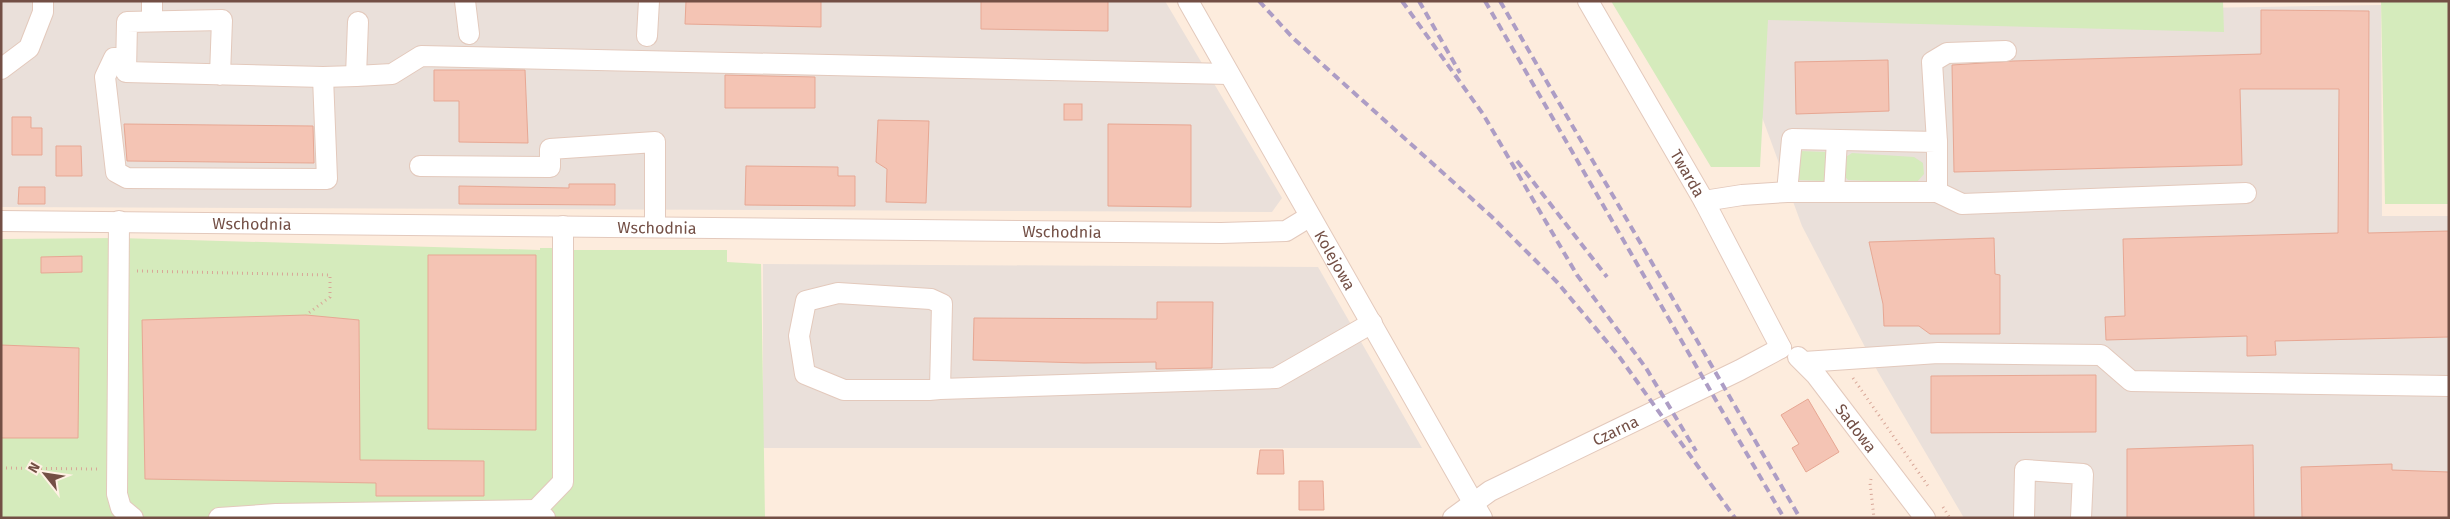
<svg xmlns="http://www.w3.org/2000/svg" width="2450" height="519" font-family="'Fira Sans',sans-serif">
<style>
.industrial{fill:#eae0da}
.green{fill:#d5ebbc}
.building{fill:#f4c4b4;stroke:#e7a793}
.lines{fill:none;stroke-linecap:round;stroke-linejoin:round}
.minor-casing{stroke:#e3c9bc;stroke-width:22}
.path{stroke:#d8a798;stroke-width:3;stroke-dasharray:1 4;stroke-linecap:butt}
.minor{stroke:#fff;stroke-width:20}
.rail{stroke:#ad9dc5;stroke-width:4;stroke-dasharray:8 5;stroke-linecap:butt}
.labels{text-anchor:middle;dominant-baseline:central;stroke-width:4.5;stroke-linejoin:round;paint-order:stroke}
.street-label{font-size:16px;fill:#734f45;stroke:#fff1e4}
</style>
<rect width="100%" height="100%" fill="#fdecdd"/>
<g class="industrial">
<path d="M1,1H1165L1282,198L1272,212L1,207Z"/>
<path d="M2381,5L2382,216H2449V518H1964L1878,372L1802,226L1725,16Z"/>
<path d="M763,264L1318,267L1422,448H763Z"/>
</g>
<g class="green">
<path d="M1611,1H2223L2224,32L1768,20L1760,167H1711Z"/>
<path d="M2381,1H2449V204H2385Z"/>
<path d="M1799,151L1827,152L1826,181L1797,180Z"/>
<path d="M1852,153L1914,157L1923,163L1924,174L1916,183L1848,180L1841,172V160Z"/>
<path d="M119,238L540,250V248H555V250H727V262L761,264L765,518H1V239Z"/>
</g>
<g class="building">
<path d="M686,1H821V27L685,24Z"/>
<path d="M981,1H1108V31L981,29Z"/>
<path d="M2261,10L2369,11L2368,233L2449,231V337L2275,341L2276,355L2247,356V336L2106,340L2105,317L2125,316L2123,239L2338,233L2339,89H2240L2242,165L1954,172L1952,65L2013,61L2261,54Z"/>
<path d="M1888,60L1889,111L1796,114L1795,62Z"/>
<path d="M434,70H525L528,143L459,142V101H434Z"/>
<path d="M725,75L815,77V108H725Z"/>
<rect x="1064" y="104" width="18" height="16"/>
<path d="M12,117H31V128H42V155H12Z"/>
<path d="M878,120L929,121L926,203L886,202L887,169L876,162Z"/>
<path d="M124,124L313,126L314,163L127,161Z"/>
<path d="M1108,124L1191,125V207L1108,206Z"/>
<path d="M56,146H81L82,176H56Z"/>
<path d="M746,166L838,167V176H855V206L745,205Z"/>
<path d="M569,184H615V205L459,204V186L569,188Z"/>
<path d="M19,187H45V204H18Z"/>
<path d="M1994,238L1995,274L2000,275V334H1930L1919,326H1884L1883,304L1869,242Z"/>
<path d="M428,255H536V430L428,429Z"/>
<path d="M82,256V272L41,273V257Z"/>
<path d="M1157,302H1213L1212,368L1156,369V362L1084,363L973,360L974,318L1157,319Z"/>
<path d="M306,315L359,320L360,460L484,461V496H376V483L145,479L142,320Z"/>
<path d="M1,345L79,348L78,438H1Z"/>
<path d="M2096,375V432L1931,433V376Z"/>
<path d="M1808,399L1839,452L1806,472L1792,448L1799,444L1781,415Z"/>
<path d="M2253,445L2254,518H2127V449Z"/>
<path d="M1260,450H1283L1284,474H1257Z"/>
<path d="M2392,464V470L2449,472V518H2302L2301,467Z"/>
<path d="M1299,481H1323L1324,510H1299Z"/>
</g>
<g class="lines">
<defs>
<g id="minor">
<path d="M465,1L469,34"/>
<path id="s1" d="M1188,1L1482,518"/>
<path id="s2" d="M1588,1L1704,201L1781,348"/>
<path d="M152,21V1"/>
<path d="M647,36L649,1"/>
<path d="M126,58H114L105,77L116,172L127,178L327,179L323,77"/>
<path d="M1,69L29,48L43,12V1"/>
<path d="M220,75L222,20L127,22L126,72L323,77L356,76L392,74L421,56L1229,74"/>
<path d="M356,76L358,22"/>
<path d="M1937,142L1932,62L1947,53L2006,51"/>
<path d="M420,166L550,167V149L655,142V227"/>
<path d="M1787,192L1792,139L1937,142V192"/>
<path d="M1834,192L1837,140"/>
<path d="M1704,201L1742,195L1787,192H1937L1962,204L2246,193"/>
<path id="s3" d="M1,221L1221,233L1286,231L1309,217"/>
<path d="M119,221L117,494L121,508L133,518"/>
<path id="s4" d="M1798,357L1816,375L1925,518"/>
<path d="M1804,362L1938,353L2101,355L2131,381L2449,386"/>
<path d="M940,389L942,304L931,299L838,293L806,301L799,336L805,374L844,390H929L940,389L1276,378L1372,323"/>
<path d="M536,510L563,482V226"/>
<path d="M219,518L276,514L536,510L545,518"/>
<path id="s5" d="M1453,518L1490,491L1740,370L1781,348"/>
<path d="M2024,518L2025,470L2083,474L2081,518"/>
</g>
</defs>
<use href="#minor" class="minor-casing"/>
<g class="path">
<path d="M137,271L330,275V297L306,315"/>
<path d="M1853,378L1928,486"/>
<path d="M1,468L98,469"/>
<path d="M1871,479L1870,483L1874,518"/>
<path d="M1943,507L1950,518"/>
</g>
<use href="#minor" class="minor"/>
<g class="rail">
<path d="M1259,1L1293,38L1491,216L1557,282L1618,355L1735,518"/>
<path d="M1402,1L1483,114L1577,275L1646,368L1696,451"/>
<path d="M1419,1L1460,73"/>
<path d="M1485,1L1784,518"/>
<path d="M1500,1L1800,518"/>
<path d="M1517,161L1607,277"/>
</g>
</g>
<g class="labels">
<g class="street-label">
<text stroke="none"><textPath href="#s2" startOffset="199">Twarda</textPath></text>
<text stroke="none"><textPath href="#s3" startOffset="251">Wschodnia</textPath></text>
<text stroke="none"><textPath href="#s3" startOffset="656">Wschodnia</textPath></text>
<text stroke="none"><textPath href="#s3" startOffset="1061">Wschodnia</textPath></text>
<text stroke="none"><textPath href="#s1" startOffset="298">Kolejowa</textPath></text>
<text stroke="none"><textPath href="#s4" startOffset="92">Sadowa</textPath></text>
<text stroke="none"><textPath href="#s5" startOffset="185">Czarna</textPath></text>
</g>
</g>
<rect width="2450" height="519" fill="none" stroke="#734f45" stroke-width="5"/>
<g transform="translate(45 474) rotate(300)" stroke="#fff1e4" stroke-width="4" paint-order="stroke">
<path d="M0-4L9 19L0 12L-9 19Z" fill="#734f45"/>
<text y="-8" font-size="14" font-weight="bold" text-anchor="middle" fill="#734f45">N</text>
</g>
</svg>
